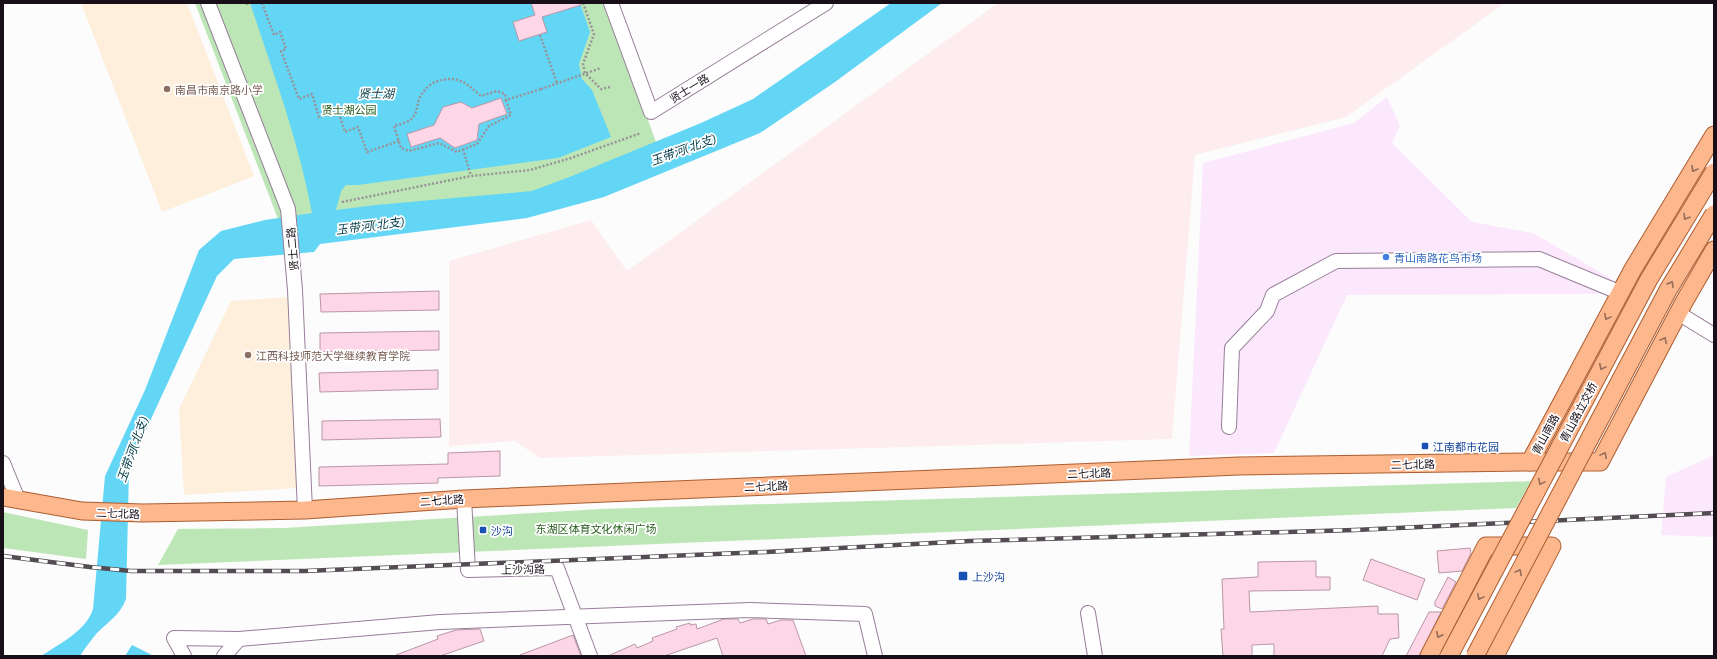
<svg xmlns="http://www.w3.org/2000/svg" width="1717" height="659" font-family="'Exo 2','Noto Sans SC',sans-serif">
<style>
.built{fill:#fce8fd}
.industrial{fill:#fdedef}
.education{fill:#feefdc}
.green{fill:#bde6b6}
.water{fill:#63d6f6}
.building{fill:#fdd7e7;stroke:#ba96a6}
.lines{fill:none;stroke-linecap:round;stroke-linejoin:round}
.minor-casing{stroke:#967e98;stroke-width:16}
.major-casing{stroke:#ac5d32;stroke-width:19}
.path{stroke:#979397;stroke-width:2.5;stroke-dasharray:2 2;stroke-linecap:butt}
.minor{stroke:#fff;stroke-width:14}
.major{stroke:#fdb78c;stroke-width:17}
.rail-casing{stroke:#534c53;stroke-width:4.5}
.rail{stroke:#fff;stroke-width:3;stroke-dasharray:9;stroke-linecap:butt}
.major-bridge-casing{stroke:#ac5d32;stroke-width:19;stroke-linecap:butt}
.path-bridge{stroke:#979397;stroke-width:2.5;stroke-dasharray:2 2;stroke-linecap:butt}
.major-bridge{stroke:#fdb78c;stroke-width:17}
.oneway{stroke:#966b58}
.education-dot{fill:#8d6e63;stroke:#fff;stroke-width:1.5}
.shop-dot{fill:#3f7fe0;stroke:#fff;stroke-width:1.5}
.transit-dot{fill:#1a4fb4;stroke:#fff;stroke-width:1.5}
.labels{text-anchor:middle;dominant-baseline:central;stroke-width:3.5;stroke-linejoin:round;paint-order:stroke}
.street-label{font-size:11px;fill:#180f19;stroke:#fff}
.education-label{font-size:11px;fill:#785e54;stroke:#fff;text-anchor:start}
.park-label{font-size:11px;fill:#265d1b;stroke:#fff}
.shop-label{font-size:11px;fill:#366cbe;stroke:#fff;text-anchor:start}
.transit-label{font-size:11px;fill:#164399;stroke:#fff;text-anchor:start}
.water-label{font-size:12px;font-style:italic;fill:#043c49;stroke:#fff}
</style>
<rect width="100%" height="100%" fill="#fcfcfc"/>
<g class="built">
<path d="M1387,97L1400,126L1392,143L1472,222L1533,233L1615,281L1602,294L1347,295L1274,453L1189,456L1203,163L1354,123Z"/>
<path d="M1714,455V537L1661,535L1666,477Z"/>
</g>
<path class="industrial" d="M998,3H1505L1346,117L1195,155L1172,439L540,458L515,441L449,446V261L591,220L627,271Z"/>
<g class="education">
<path d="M81,3H187L254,176L162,212Z"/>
<path d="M288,297L298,488L184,495L179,409L231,301Z"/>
</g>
<g class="green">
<path d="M195,3H606L657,145L532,193L280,224Z"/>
<path d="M1531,481L1516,508L158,565L178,529L284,528L601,509Z"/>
<path d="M3,512L88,530L86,559L3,548Z"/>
</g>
<g class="water">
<path d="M250,3H580L590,32L579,64L582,79L592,90L611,137L558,158L358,185H346L341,191L336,210L376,205L532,191L572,176L701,123L753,99L891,3H942L835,82L760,133L604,197L527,218L320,244L314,252L234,259L217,276L133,458L129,471L126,599C121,614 108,622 97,633C91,640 85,648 80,656H41C59,644 87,630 93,609L105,476L145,390L199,250L221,231L265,220L312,213C299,142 273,72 250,3Z"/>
<path d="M132,645L150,654L152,656H125Z"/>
</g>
<g class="building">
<path d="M531,3H580L581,5L542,17L547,32L519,41L513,22L535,15Z"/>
<path d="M501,98L507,114L479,124L477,140L455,148L440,138L411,147L407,134L434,125L443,107L461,102L472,108Z"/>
<path d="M439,291V310L321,312L320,294Z"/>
<path d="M439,331V350L320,352V333Z"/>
<path d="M438,370V389L320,392L319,373Z"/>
<path d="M440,419L441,437L322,440V421Z"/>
<path d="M500,451V476L438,478V483L319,486V467L448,464V453Z"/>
<path d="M1470,548L1471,553L1462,571L1439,573L1437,551Z"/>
<path d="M1371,559L1425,579L1417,600L1363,580Z"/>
<path d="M1316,561V577H1330V590L1249,591L1250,612L1378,606V614H1398L1399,638L1390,639L1382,656H1274V644L1252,645V656H1223L1221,629H1224L1222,579L1258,577V562Z"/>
<path d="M1448,577L1456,582L1442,609L1435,606V602Z"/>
<path d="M1429,612H1441L1419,656H1406Z"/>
<path d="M724,619H738L740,623L753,619H766L768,624L781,620H793L806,656H723L717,638L664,656H608L635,644L637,648L653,641L652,638L677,629L676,627L690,623V625L696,624L697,629Z"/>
<path d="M480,629L484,641L440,656H396V655L438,639L437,636L456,630Z"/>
<path d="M573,635L581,656H520V655Z"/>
</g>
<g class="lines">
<defs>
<g id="minor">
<path d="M208,3L288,209L295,290L305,510"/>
<path d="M611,3L651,112L826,3"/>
<path d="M1678,313L1714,335"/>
<path d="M1229,427L1232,348L1267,311L1273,295L1336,261L1539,259L1621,293"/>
<path d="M3,463L18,500"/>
<path d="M464,499L468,570L557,568L590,656"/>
<path d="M1088,613L1095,656"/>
<path d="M184,656L174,638L239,639L440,622L750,610L865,614L875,656"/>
<path d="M224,656L239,639"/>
</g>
<g id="major">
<path d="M1714,135L1633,269L1530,462H1600L1684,302L1714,250"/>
<path d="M3,497L82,511L143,513L305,510L464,499L1239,466L1530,462"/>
<path d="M1429,656L1486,546H1552L1495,656"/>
</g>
</defs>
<use href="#minor" class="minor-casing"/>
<use href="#major" class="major-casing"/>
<g class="path">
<path d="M262,3L274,35L280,32L286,49L281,51L299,99L312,94L319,117L338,111L345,132L358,127L367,152L399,141"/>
<path d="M583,3L594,34L583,64L585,73L601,89L610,87"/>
<path d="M246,4L249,3"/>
<path d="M540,35L557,83"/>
<path d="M506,100L511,115L489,126L477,144L457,152L439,143L409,151L401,148L394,126C400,124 409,123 413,117C417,113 417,103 420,97C424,90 429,84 438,81C458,75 466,83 481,96L497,91L505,94L506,100L541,89"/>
<path d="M463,149L471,176"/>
<path d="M342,202L471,176L530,170L571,158L641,133"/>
</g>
<use href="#minor" class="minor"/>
<use href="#major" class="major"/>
<defs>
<path id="rail" d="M3,556L90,567L131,571H305L766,552L970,541L1355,530L1714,513"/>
</defs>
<use href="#rail" class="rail-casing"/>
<use href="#rail" class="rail"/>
<defs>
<g id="major-bridge">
<path d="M1449,656L1649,279L1714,172"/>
<path d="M1475,656L1668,290L1714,214"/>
</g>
</defs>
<use href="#major-bridge" class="major-bridge-casing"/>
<path class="path-bridge" d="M541,89L601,68"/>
<use href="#major-bridge" class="major-bridge"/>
</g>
<defs><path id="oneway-chevron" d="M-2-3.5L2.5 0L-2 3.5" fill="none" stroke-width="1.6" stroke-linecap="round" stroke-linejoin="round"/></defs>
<g class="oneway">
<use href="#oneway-chevron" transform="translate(1694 169) rotate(121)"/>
<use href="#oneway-chevron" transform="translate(1686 217) rotate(122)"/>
<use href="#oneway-chevron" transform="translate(1671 284) rotate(-59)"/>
<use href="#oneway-chevron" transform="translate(1607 317) rotate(118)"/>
<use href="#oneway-chevron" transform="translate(1664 340) rotate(-62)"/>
<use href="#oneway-chevron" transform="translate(1602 367) rotate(118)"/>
<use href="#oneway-chevron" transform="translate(1604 455) rotate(-62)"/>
<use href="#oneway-chevron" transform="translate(1541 482) rotate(118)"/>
<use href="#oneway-chevron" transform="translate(1519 572) rotate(-62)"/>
<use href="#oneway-chevron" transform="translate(1480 597) rotate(118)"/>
<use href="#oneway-chevron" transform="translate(1439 635) rotate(117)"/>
</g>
<g class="education-dot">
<circle cx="167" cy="89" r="4"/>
<circle cx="248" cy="355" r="4"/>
</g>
<circle class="shop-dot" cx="1386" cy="257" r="4"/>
<g class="transit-dot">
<rect x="1421" y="442" width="8" height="8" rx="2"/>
<rect x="479" y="526" width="8" height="8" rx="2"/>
<rect x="958" y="571" width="10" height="10" rx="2"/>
</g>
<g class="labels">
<g class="street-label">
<text transform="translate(689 88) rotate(-32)">贤士一路</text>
<text transform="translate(292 249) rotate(-95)">贤士二路</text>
<text transform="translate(1578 412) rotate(-62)">青山路立交桥</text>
<text transform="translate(1545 434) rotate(-62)">青山南路</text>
<text transform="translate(1413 464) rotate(-1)">二七北路</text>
<text transform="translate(1089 473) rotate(-2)">二七北路</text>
<text transform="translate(766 486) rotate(-2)">二七北路</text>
<text transform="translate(442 500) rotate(-4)">二七北路</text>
<text transform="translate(118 513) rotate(2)">二七北路</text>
<text transform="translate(523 569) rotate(-1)">上沙沟路</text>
</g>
<g class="education-label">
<text x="175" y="89">南昌市南京路小学</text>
<text x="256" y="355">江西科技师范大学继续教育学院</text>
</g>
<g class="park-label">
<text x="349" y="109">贤士湖公园</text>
<text x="596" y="528">东湖区体育文化休闲广场</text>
</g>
<g class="shop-label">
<text x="1394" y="257">青山南路花鸟市场</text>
</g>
<g class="transit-label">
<text x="1433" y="446">江南都市花园</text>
<text x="491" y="530">沙沟</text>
<text x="972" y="576">上沙沟</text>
</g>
<g class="water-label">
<text x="376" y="93">贤士湖</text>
<text transform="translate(683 149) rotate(-20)">玉带河(北支)</text>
<text transform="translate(370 225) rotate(-7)">玉带河(北支)</text>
<text transform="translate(132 449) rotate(-70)">玉带河(北支)</text>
</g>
</g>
<rect width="1717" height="659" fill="none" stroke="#180f19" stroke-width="8"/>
</svg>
